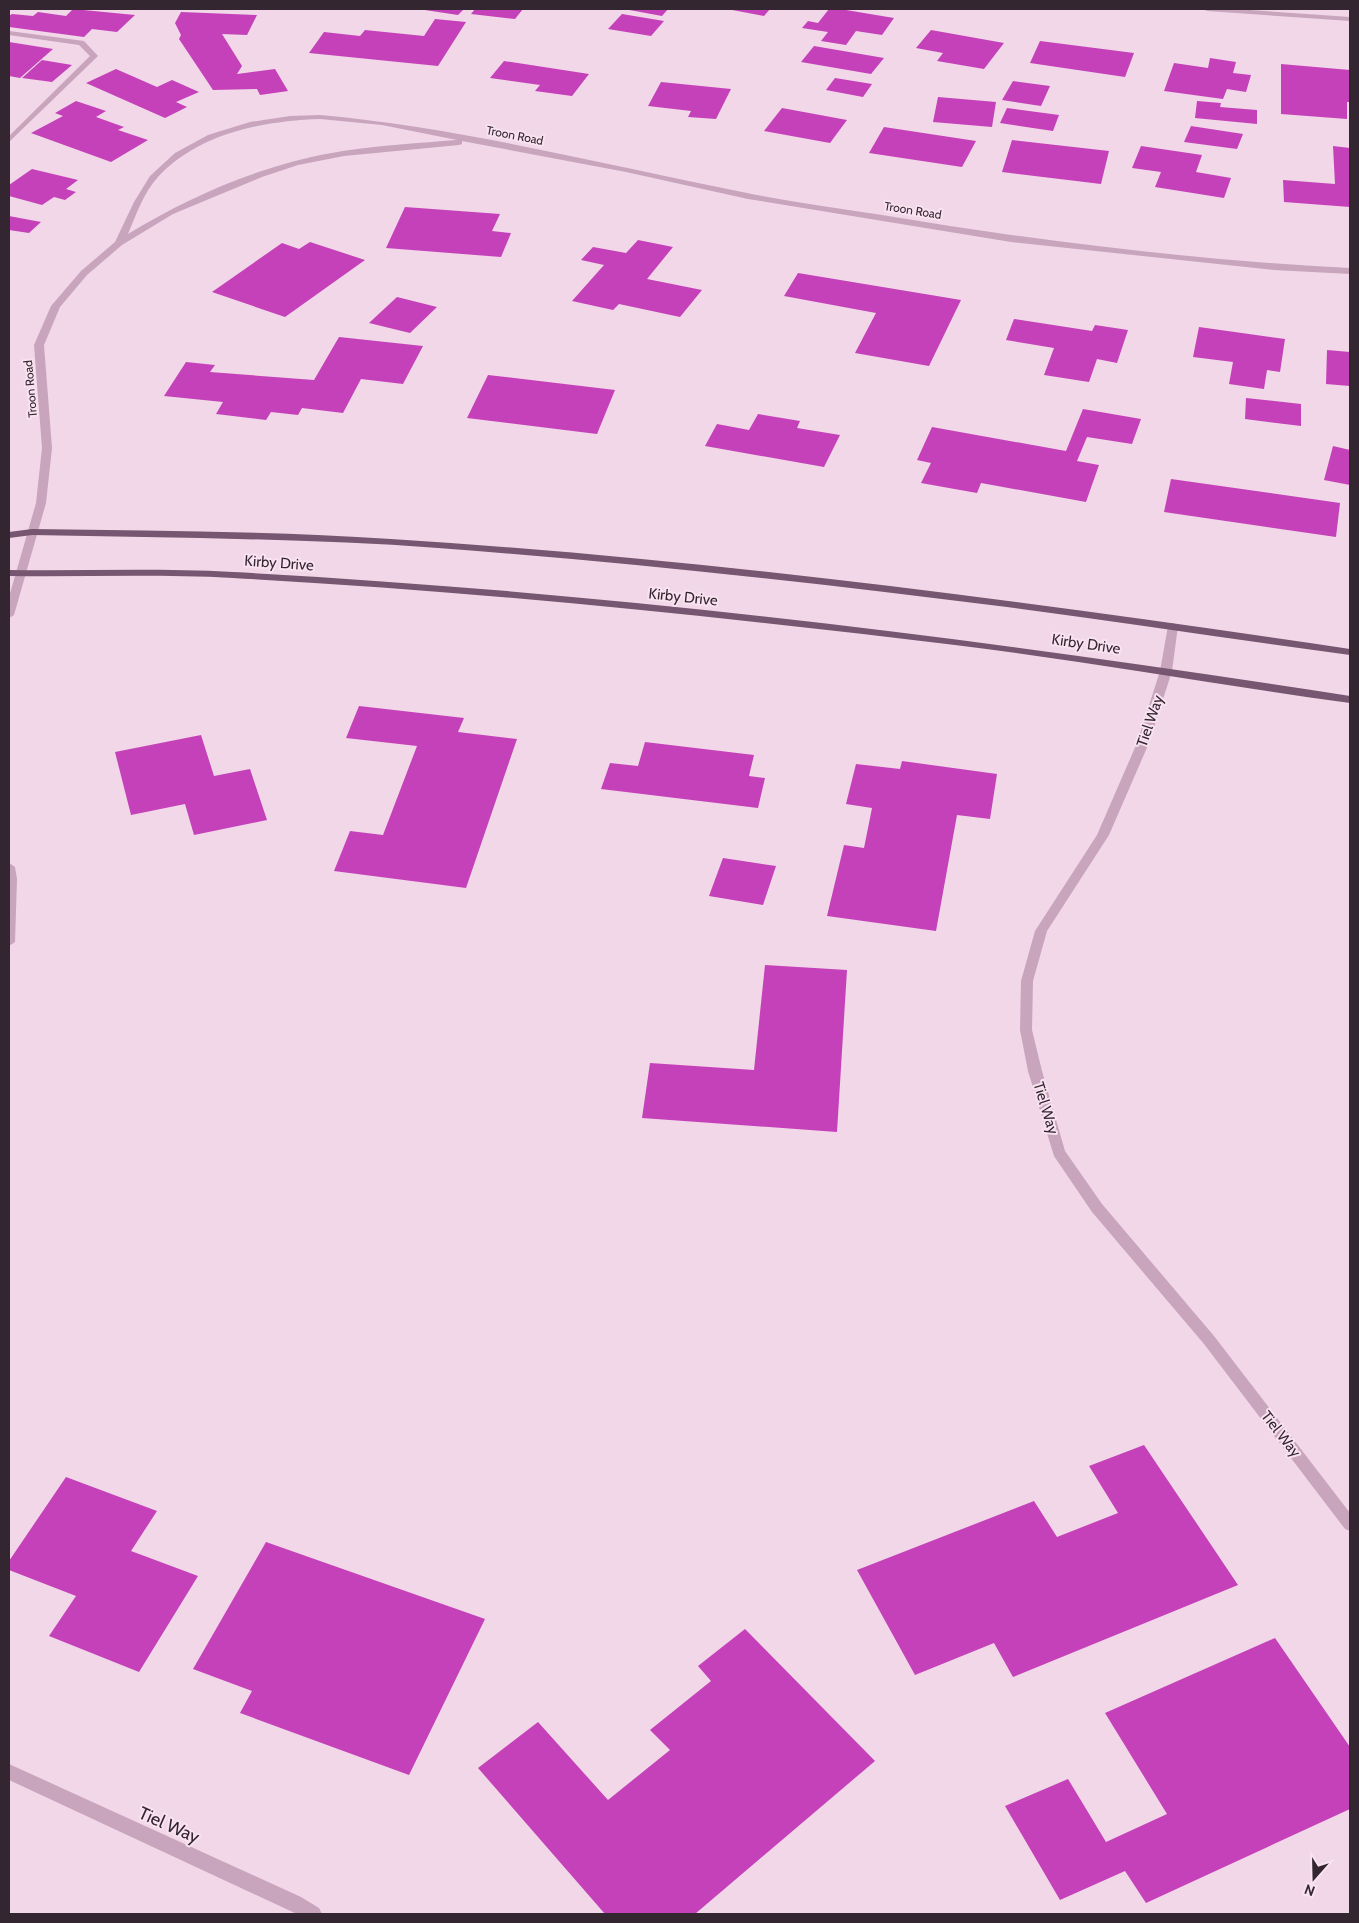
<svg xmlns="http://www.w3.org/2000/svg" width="1359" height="1923" font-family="Cabin,sans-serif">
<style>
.building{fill:#c541b9}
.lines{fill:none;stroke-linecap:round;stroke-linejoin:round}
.minor{fill:#c8a4bd;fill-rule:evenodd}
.major{fill:#765670;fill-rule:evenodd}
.labels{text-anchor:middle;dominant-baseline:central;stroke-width:4;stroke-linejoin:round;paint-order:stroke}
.far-street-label{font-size:12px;fill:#342631;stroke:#f9e3f0}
.street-label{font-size:15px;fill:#342631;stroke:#f9e3f0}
.near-street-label{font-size:18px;fill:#342631;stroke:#f9e3f0}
</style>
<rect width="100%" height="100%" fill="#f1d7e7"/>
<g class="building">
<path d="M73,9L135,15L117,32L92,29L84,37L9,27V16L12,14L33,16L38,12L66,16Z"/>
<path d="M418,9H464L458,15Z"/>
<path d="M475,9H523L515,19L471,14Z"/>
<path d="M624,9H668L662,16Z"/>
<path d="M727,9H770L764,16Z"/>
<path d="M829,9H840L894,18L882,35L856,31L846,45L821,41L828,32L802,28L808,21L818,23Z"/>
<path d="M181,12L257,15L247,35L222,34L242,66L237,74L275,69L288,91L260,95L257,89L213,90L179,39L181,35L175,23Z"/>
<path d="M622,14L664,21L651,36L608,29Z"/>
<path d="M435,19L466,22L438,66L309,53L324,32L360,36L365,30L424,36Z"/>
<path d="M931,30L1004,43L984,69L937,61L943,53L916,48Z"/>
<path d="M1040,41L1134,53L1125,77L1030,63Z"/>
<path d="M9,42L53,49L20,78L9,76Z"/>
<path d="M814,46L884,58L871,74L801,62Z"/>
<path d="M1210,58L1236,62L1233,73L1251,75L1246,92L1227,89L1223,99L1164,91L1174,63L1208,68Z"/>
<path d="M42,60L72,65L52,82L22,78Z"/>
<path d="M504,61L589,74L572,96L535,91L540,85L490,78Z"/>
<path d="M1281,64L1350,70V102H1347V119L1281,114Z"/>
<path d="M116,69L157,87L172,80L199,92L176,102L187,107L165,118L86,83Z"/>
<path d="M835,78L872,84L863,97L826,90Z"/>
<path d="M1013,81L1050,86L1041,106L1002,100Z"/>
<path d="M661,82L731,89L716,119L688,117L691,111L648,106Z"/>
<path d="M938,97L996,102L992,127L933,122Z"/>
<path d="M76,101L106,111L96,117L124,127L118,130L148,140L111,162L31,133L63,116L55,113Z"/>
<path d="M1197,101L1221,103L1220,107L1257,110V124L1195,118Z"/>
<path d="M782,108L847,120L830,143L764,131Z"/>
<path d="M1007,108L1059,115L1053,131L1000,123Z"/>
<path d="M1191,126L1243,134L1237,149L1184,142Z"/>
<path d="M884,127L976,141L962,167L869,153Z"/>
<path d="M1012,140L1109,151L1101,184L1002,172Z"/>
<path d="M1141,146L1202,155L1196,172L1231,178L1224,198L1155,187L1161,172L1132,168Z"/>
<path d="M1333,146L1350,148V207L1284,202L1283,180L1335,184Z"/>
<path d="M32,169L78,180L66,189L76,192L65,200L54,197L42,205L9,196V185Z"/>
<path d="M405,207L500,214L492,231L511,233L501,257L386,248Z"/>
<path d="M9,216L41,222L29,233L9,230Z"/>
<path d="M638,240L673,247L647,279L702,290L680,317L619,304L613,310L572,301L604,265L581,260L593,247L626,253Z"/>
<path d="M310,242L365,260L285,317L212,292L282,243L299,249Z"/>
<path d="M798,273L961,300L929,366L855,353L876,313L784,296Z"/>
<path d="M397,297L437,307L410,333L369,323Z"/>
<path d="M1014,319L1092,331L1095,325L1128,330L1117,363L1097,359L1089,382L1044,375L1054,348L1006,340Z"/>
<path d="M1199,327L1285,339L1280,372L1267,370L1264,389L1229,384L1233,362L1193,357Z"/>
<path d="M339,337L423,346L403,384L361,379L343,413L302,408L298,415L271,412L266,420L216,414L223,402L164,396L186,362L215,365L210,372L314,380Z"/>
<path d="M1327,350L1350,352V386L1326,384Z"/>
<path d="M488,375L615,390L597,434L467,418Z"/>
<path d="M1246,398L1301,404V426L1245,419Z"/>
<path d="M1083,409L1141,419L1132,444L1087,437L1077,461L1099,465L1086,502L981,483L977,493L921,483L931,463L917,460L932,427L1066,451Z"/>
<path d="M758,414L800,421L797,428L840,435L824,467L705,446L717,424L749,430Z"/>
<path d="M1333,446L1350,450V485L1324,480Z"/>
<path d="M1171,479L1340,503L1336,537L1164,512Z"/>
<path d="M359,706L464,718L458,732L517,739L466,888L334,871L350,831L383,835L417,746L346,738Z"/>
<path d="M201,735L214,776L250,769L267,820L194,835L185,804L131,815L115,752Z"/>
<path d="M645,742L754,755L749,776L765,778L758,808L601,789L610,763L638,766Z"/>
<path d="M902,761L997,774L990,819L957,815L936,931L827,916L844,845L864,848L872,808L846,804L856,764L900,769Z"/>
<path d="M723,858L776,866L763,905L709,896Z"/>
<path d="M765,965L847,970L837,1132L642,1118L650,1063L754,1070Z"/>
<path d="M1144,1445L1238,1585L1013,1677L994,1643L915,1675L857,1570L1034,1501L1057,1537L1118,1513L1089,1466Z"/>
<path d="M66,1477L157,1511L131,1551L198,1576L139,1672L49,1636L76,1596L9,1570V1561Z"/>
<path d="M266,1542L485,1619L409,1775L240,1713L252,1691L193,1669Z"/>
<path d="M745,1629L875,1761L695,1914H605L478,1768L538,1722L608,1800L670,1750L650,1730L711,1681L698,1666Z"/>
<path d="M1275,1638L1350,1747V1809L1146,1903L1125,1871L1060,1900L1005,1806L1068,1779L1106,1842L1167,1814L1105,1713Z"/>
</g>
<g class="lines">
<g class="minor">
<path d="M1203,9H1236L1350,17V21L1207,11Z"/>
<path d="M9,31L84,41L98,56L9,142V136L90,56L79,45L9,35Z"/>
<path d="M320,115C464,128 605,165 747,193C792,202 837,208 882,215C1037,241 1193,260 1350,268V274L1274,270L1011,242L748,199L626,172L462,141V144L459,145L344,156L298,165L262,177L173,214L122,245L87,275L60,307L44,345L52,448L46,503L14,615L9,618V597L36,503L42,448L34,345L51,306L81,271L115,242L134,202L150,176L175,153L208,135L250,122L290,116ZM320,119L382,125L457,140C419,143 381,145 343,151C267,163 193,194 128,234C136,215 144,192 158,177C199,133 263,121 320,119Z"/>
<path d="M1173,623L1178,626L1172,671L1149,743L1109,835L1047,931L1033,981L1032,1030L1042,1071L1065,1151L1102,1204L1214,1336L1350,1513V1531L1345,1529L1204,1344L1092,1212L1054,1156L1028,1071L1020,1030L1021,981L1035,931L1097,835L1137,743L1160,671L1168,626Z"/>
<path d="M9,863L15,867L17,879L15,942L9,946Z"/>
<path d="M9,1764L301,1897L319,1908L322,1914H297L9,1780Z"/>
</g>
<g class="major">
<path d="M32,529C152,531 272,531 391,539C712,559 1032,602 1350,649V655C1236,640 1122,622 1007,607C818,583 628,562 438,548C303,538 167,538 32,535L9,538V532Z"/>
<path d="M9,570C83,571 158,568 233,572C607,592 980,638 1350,696V703C1218,685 1087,661 955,645C715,616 474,591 233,578C158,574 83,577 9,576Z"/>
</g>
</g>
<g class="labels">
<g class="far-street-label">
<text transform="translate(515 135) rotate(11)">Troon Road</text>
<text transform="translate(913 210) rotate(9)">Troon Road</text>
<text transform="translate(30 389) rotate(-95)">Troon Road</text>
</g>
<g class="street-label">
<text transform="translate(279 563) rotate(4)">Kirby Drive</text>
<text transform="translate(683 597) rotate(6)">Kirby Drive</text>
<text transform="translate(1086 644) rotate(8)">Kirby Drive</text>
<text transform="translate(1150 721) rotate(-71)">Tiel Way</text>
<text transform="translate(1046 1108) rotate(73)">Tiel Way</text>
<text transform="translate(1281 1434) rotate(52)">Tiel Way</text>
</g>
<g class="near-street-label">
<text transform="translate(169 1825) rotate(24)">Tiel Way</text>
</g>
</g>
<rect width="1359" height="1923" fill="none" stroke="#342631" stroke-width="20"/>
<g transform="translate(1314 1878) rotate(200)" stroke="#f9e3f0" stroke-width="4" paint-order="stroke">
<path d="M0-4L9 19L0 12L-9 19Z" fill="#342631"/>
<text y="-8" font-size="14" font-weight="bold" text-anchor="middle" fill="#342631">N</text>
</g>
</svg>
